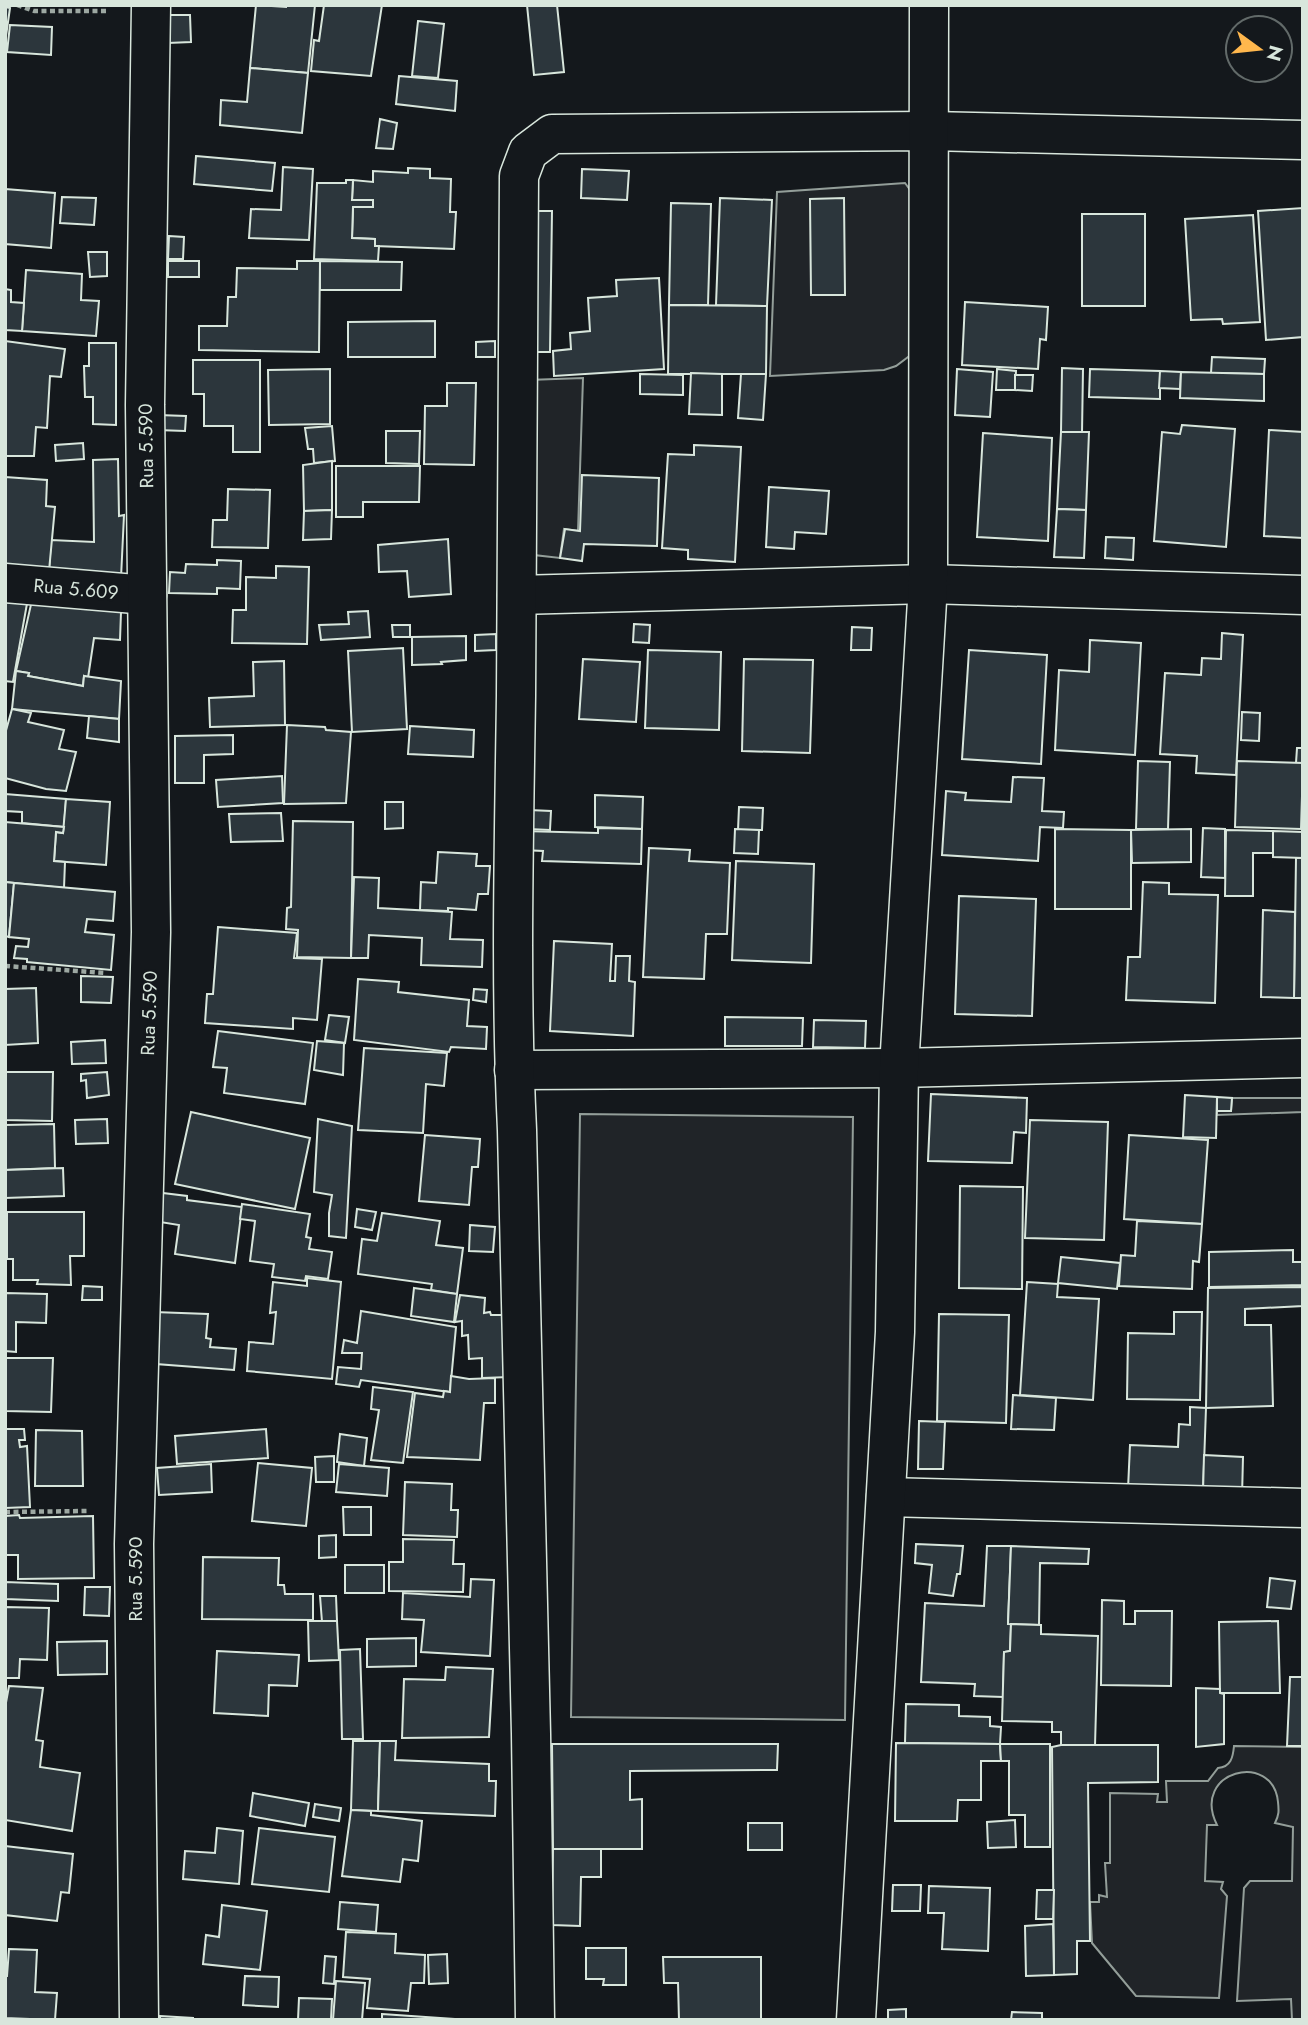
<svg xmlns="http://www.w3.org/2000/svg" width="1308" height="2025" font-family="Jost,sans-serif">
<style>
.green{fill:#202428;stroke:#939e99;stroke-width:2}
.building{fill:#2c363c;stroke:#d8e6dc;stroke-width:2}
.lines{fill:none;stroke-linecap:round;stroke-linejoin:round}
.street-casing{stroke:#d8e6dc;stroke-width:41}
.path{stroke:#9da8a2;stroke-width:4.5;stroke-dasharray:5 3.5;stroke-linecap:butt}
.street{stroke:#14181c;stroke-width:38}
.labels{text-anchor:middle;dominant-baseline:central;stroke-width:5;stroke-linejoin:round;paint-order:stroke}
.street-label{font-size:19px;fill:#d8e6dc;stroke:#14181c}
</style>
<rect width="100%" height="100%" fill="#14181c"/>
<g class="green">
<path d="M905,183L916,198L912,354L896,366L884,370L770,376L777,192Z"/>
<path d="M583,378L578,531L564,529L560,558L534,555L528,380Z"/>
<path d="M1232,1098H1303V1112L1217,1115V1111H1231Z"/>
<path d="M580,1114L853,1117L845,1720L571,1717Z"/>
<path d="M1234,1746L1303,1747V2020H1292L1291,1999L1237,2001L1244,1888L1250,1881H1292L1293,1827L1275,1823C1279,1815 1279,1811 1278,1802C1273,1750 1190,1771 1217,1825H1207L1205,1881L1223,1882L1221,1889L1227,1896L1219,1998L1136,1996L1092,1943L1090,1902H1099V1895L1107,1897L1105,1863H1110V1793L1158,1794L1157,1802H1167L1166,1781H1208L1218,1768C1231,1767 1233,1757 1234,1746Z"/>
</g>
<g class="building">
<path d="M256,5L286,7V5H315L308,73L250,68Z"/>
<path d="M324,5H382L371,76L311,71L314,40L319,41Z"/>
<path d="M527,5H557L564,72L534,75Z"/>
<path d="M5,7L10,8L6,36H5Z"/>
<path d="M167,15H190L191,42L168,43Z"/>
<path d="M418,21L444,24L438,78L412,76Z"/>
<path d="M10,25L52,27L51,55L7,52Z"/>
<path d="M250,68L308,73L302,133L220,125L221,100L247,102Z"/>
<path d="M399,76L457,81L455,111L396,104Z"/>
<path d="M380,119L397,123L393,149L376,148Z"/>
<path d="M196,156L275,163L272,191L194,184Z"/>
<path d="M283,167L313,169L309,240L249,238L251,209L281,210Z"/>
<path d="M408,168L430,169V178L451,179L450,212H456L454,249L375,246V239L352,238L353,207H373V200H352L353,180L373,182V171L408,173Z"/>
<path d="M582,169L629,171L627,200L581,198Z"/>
<path d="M346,180H353L352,200H373V207H353L352,238L375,239V246H379L378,261L314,259L317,183H346Z"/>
<path d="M5,189L55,193L51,248L5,244Z"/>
<path d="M62,197L96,198L94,225L60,223Z"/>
<path d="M720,198L772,200L767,306L716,305Z"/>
<path d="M844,198L845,295H811L810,199Z"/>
<path d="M671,203L711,204L708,305H669Z"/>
<path d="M1303,208V337L1266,340L1258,211Z"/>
<path d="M528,211H552L550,352H525Z"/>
<rect x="1082" y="214" width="63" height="92"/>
<path d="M1253,215L1260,322L1223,324L1222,319L1191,320L1185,219Z"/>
<path d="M169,236L184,237L183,259H168Z"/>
<path d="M88,252H107V276L90,277Z"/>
<rect x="168" y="261" width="31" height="16"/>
<path d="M297,261H320L319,352L199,350V326H227L228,297H236L237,268L297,269Z"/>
<path d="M320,261L402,262L401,290H320Z"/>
<path d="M26,270L82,274L81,300L99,301L96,336L22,331Z"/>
<path d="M659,278L664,369L554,376L553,351L571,349L570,333L590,331L588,298L617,296L616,280Z"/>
<path d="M5,289L11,290V302L24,303L22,331L5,330Z"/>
<path d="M965,302L1048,307L1046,340L1040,339L1038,369L962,365Z"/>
<path d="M669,305L767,306L766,374H668Z"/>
<path d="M435,321V357H348V322Z"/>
<path d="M5,341L65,349L61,377L50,376L47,428L36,427L34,456H5Z"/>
<path d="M495,341V357H476V342Z"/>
<path d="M89,343H116V425L93,424V397H85L84,366H89Z"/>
<path d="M1212,357L1265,359L1264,374L1211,373Z"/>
<path d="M193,360H260V452H233V426H204V394H193Z"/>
<path d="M1062,368L1083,369L1082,433L1061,432Z"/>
<path d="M330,369V424L269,425L268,370Z"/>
<path d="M957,369L993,372L990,417L955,415Z"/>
<path d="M997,369L1016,371L1015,390H996Z"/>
<path d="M1090,369L1160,371V399L1089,397Z"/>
<path d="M1160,371L1181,372L1180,389L1159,388Z"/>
<path d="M1181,372L1264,374V401L1180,398Z"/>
<path d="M691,373L722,374V415L689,414Z"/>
<path d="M640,374L683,375V395L640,394Z"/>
<path d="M741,374H766L763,420L738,418Z"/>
<path d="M1015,375H1033L1032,391L1015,390Z"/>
<path d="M447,383H476L474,465L424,464L425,406H447Z"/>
<path d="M158,415L186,416L185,431L157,430Z"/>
<path d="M1182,425L1235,429L1226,547L1154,541L1162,432L1180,434Z"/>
<path d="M332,426L335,461L314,463L313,449H308L305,428Z"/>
<path d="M1269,430L1303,432V538L1264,536Z"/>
<path d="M386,431H420L419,464L386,463Z"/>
<path d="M1061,432H1089L1086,510L1057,509Z"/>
<path d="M983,433L1052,438L1048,541L977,537Z"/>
<path d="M83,443L84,459L56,461L55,445Z"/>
<path d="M694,445L741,447L735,562L688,559V550L662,548L668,454L694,455Z"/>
<path d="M118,459L119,516L124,515L121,578L49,571L51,540L94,542L93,460Z"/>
<path d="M332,461V510L304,511L303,465Z"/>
<path d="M336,466H420L419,502H363V517H336Z"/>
<path d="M582,475L659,478L657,546L584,544L582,561L560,558L565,529L580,531Z"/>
<path d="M5,477L47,480L46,506L55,507L49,571L5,569Z"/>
<path d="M769,487L829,491L826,534L795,532L794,549L766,547Z"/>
<path d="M228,489L270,490L268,548L212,547L213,520H227Z"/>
<path d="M1057,509L1086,510L1084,558L1054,557Z"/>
<path d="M332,510L331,539L303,540L304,511Z"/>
<path d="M1106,537L1134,538L1133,560L1105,558Z"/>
<path d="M448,539L451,594L409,597L407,571L379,572L378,545Z"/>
<path d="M217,560L241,561L240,589L217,588V594L169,593L170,572L185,573L186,564L217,565Z"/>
<path d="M276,566L309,567L307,644L232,643L233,610H246V577L276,578Z"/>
<path d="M5,594L28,598L13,682L5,681Z"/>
<path d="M32,600L121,612L120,640L94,638L88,678L84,676L83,686L28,676L29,673L16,671Z"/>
<path d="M368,611L370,637L321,640L319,625L349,624L348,612Z"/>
<path d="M634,624L650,625L649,643L633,642Z"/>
<path d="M392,625H410V637H393Z"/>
<path d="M852,627L872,628L871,650H851Z"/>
<path d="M1222,633L1243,635L1236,775L1196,773L1197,756L1160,754L1165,673L1201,675L1202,658L1221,659Z"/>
<path d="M496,634V650L475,651V635Z"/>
<path d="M466,636V660L441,662L442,664L412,665V637Z"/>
<path d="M1090,640L1141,643L1135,755L1055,750L1059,670L1089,672Z"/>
<path d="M403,648L407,729L352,732L348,651Z"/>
<path d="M648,650L721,652L719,730L645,728Z"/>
<path d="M969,650L1047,655L1041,764L962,759Z"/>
<path d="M583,659L640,662L636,722L579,719Z"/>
<path d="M744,659L813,660L810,753L742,751Z"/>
<path d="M284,661L285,725L210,727L209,698L254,696L253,662Z"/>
<path d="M16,671L29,673L28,676L83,686L84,676L121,681L119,719L12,709Z"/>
<path d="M12,709L31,713L28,722L64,730L59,749L76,752L66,791L46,789L5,778V734Z"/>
<path d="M1242,712L1260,713L1259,741L1241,740Z"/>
<path d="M89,716L119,719V742L87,738Z"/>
<path d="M287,725L325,727L326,730L351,732L346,803L284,804Z"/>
<path d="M410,726L474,730L473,757L408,754Z"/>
<path d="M233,735V754L204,755V783H175V736Z"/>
<path d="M1297,748H1303V763H1296Z"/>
<path d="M1138,761L1170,762L1168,829H1136Z"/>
<path d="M1237,761L1303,763L1301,829L1235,827Z"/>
<path d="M282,776L283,803L218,807L216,780Z"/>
<path d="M1013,777L1044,778L1042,811L1064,812L1063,828L1040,827L1038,861L942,855L946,791L966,793L965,800L1011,802Z"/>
<path d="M5,794L66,799L64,827L22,823V812L5,811Z"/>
<path d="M595,795L643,797L642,829L595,827Z"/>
<path d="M66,799L110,802L106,865L54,861L56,832L63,833Z"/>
<path d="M385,802H403V828L385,829Z"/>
<path d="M739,807L763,808L762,830H738Z"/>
<path d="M529,810L551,811L550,830L528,829Z"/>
<path d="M281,813L283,841L231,842L229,814Z"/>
<path d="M293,821L353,822L351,958L297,957L298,930L286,929L287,908L291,907Z"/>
<path d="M5,822L64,827L63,833L56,832L54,861L65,862L64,888L5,882Z"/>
<path d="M598,828L642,829L641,864L542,861L543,851L523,850V831L598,833Z"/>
<path d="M1203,828L1225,829V878L1201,877Z"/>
<path d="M735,829L759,830L758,854L734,853Z"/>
<path d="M1055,829L1131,830V909H1055Z"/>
<path d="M1191,829V862L1132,863L1131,830Z"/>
<path d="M1226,830L1273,831V853H1253V896H1225Z"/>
<path d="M1273,831L1303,832V858L1273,857Z"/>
<path d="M649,848L690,850L689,861L730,863L727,934H706L704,979L643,977Z"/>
<path d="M438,852L477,854L476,866H490L488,894H478L476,910L448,908V911L420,910L421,882L436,883Z"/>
<path d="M1296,858H1303V998H1294Z"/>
<path d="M736,861L814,864L811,963L732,960Z"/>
<path d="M354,877L379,878L378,908L452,912L450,939L483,940L482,967L421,965L422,938L369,935L368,958H351Z"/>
<path d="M5,882L14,883L9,937L5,936Z"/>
<path d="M1143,882L1169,883V894L1218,895L1215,1003L1126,1000L1128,957H1140Z"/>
<path d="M14,883L115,892L113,921L87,919L85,932L114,935L111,970L27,962V959L14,958L16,946L28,947L29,939L9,937Z"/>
<path d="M959,896L1036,899L1032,1016L955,1014Z"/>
<path d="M1263,910L1295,912L1294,998L1261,997Z"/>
<path d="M218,927L297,933L294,958L322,959L317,1020L293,1018V1029L205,1023L207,994H213Z"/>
<path d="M554,941L612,944L610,981H615L616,956H630L629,981L635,982L633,1036L550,1031Z"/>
<path d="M81,976L113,977L111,1003L81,1002Z"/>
<path d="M358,979L399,982L398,992L469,1000L467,1026L487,1027L486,1049L451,1047L449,1052L354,1040Z"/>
<path d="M36,988L38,1043L5,1045V989Z"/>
<path d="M474,989L487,990L486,1002L473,1000Z"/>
<path d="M329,1015L349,1017L345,1043L325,1040Z"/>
<path d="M725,1017L803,1018L802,1046H725Z"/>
<path d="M814,1020L866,1021L865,1048L813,1047Z"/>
<path d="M218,1031L313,1043L305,1104L224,1093L227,1068L213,1067Z"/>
<path d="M105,1040L106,1063L72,1064L71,1042Z"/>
<path d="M317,1041L344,1043L343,1075L314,1070Z"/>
<path d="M364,1048L447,1053L444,1086L426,1084L423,1133L358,1130Z"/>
<path d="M5,1072H53L52,1121L5,1120Z"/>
<path d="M107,1072L109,1095L87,1098L86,1080L81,1081V1074Z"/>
<path d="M931,1094L1027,1098L1026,1133L1014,1132L1012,1163L928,1161Z"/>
<path d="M1185,1095L1217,1097L1216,1138L1183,1137Z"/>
<path d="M1217,1097L1232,1098L1231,1111H1217Z"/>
<path d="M191,1112L310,1138L295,1209L175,1184Z"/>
<path d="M107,1119L108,1143L76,1144L75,1120Z"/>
<path d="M318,1119L352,1126L346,1238L329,1236V1213L332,1195L314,1192Z"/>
<path d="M1030,1120L1108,1122L1104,1240L1025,1238Z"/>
<path d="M54,1124L55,1168L5,1170V1125Z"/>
<path d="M425,1135L480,1139L478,1167H472L469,1205L419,1201Z"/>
<path d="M1129,1135L1208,1140L1202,1224L1124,1219Z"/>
<path d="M63,1168L64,1196L5,1198V1170Z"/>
<path d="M960,1186L1023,1187L1022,1289L959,1288Z"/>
<path d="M163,1193L187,1196V1200L242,1207L235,1263L175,1254L179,1225L160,1222Z"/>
<path d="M242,1204L310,1214L306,1237L311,1238L309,1249L332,1252L328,1279L306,1276L305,1281L272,1277L274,1264L250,1261L255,1221L240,1219Z"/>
<path d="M357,1209L376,1212L372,1230L355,1227Z"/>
<path d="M7,1212H84V1256H70L71,1285L37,1284L38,1280H13V1259H7Z"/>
<path d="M382,1213L440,1221L436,1245L463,1248L457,1294L431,1290L432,1284L358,1274L362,1239L377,1241Z"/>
<path d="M1137,1221L1202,1224L1199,1262L1193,1261L1192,1289L1119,1286L1121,1255L1135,1256Z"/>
<path d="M470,1225L495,1227L493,1252L469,1251Z"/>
<path d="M1293,1250V1262H1303V1285L1209,1287V1252Z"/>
<path d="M1061,1257L1120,1263L1117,1289L1058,1283Z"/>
<path d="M307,1278L341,1282L332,1379L247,1371L249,1342L273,1344L276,1312L270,1313L273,1282L307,1286Z"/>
<path d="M1027,1282L1058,1284L1057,1297L1099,1299L1093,1400L1020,1395Z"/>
<path d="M83,1286L102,1287V1300H82Z"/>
<path d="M1303,1287V1306L1245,1309V1325H1271L1273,1406L1206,1408L1208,1288Z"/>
<path d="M414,1288L457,1294L454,1322L411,1316Z"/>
<path d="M5,1293L47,1294L46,1323L16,1322V1352L5,1351Z"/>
<path d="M460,1295L485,1298L484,1313L490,1312L491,1315H510L512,1377L482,1378V1358L469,1359L468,1335L462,1336V1321L455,1322Z"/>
<path d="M361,1311L456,1327L450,1392L361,1380L359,1387L336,1384L338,1367L361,1369L362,1353H342L344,1340L357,1343Z"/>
<path d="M154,1312L208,1314L206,1338L211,1339L210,1347L236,1349L234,1370L156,1364Z"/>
<path d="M1174,1312H1202L1200,1400L1127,1399L1128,1333L1174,1334Z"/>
<path d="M939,1314L1009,1315L1006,1423L937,1421Z"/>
<path d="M5,1358H53L51,1412L5,1411Z"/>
<path d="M451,1376L469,1379L495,1378V1403H484L480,1460L407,1457L415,1393L443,1397L444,1391L450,1392Z"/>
<path d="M373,1387L413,1392L403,1463L371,1460L379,1410L371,1409Z"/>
<path d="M1013,1395L1056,1398L1054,1430L1011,1429Z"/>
<path d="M1190,1407L1206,1408L1203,1492L1128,1489L1130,1445L1178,1447L1179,1424L1190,1425Z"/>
<path d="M919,1421L945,1422L943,1469H918Z"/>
<path d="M5,1429H24L25,1440H19L20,1447L27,1446L30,1507L5,1508Z"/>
<path d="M266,1429L268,1458L177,1464L175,1436Z"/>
<path d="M36,1430L82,1431L83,1486H35Z"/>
<path d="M340,1434L367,1438L364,1466L337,1462Z"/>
<path d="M1204,1455L1243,1457L1242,1497L1203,1492Z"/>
<path d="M334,1456V1482H316L315,1457Z"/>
<path d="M258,1463L312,1468L306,1526L252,1521Z"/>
<path d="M211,1464L212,1492L159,1495L157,1468Z"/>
<path d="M339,1464L389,1468L387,1496L336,1492Z"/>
<path d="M405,1482L452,1484L451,1510H458L457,1537L403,1535Z"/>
<path d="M343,1507H371V1535H344Z"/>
<path d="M19,1515L20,1518L93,1516L94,1578L18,1579V1555H5V1516Z"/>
<path d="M336,1535V1557L319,1558V1536Z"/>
<path d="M403,1539L454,1540L453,1564H464L463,1592L389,1591V1562H403Z"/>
<path d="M916,1544L963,1546L960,1574H957L953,1596L929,1593L932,1565L915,1563Z"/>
<path d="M987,1546H1011L1008,1624H1011L1010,1651L1004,1652L1003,1697L974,1696L975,1684L921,1682L925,1603L984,1606Z"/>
<path d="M1011,1546L1089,1549L1088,1564L1040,1563L1039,1625L1008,1624Z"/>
<path d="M203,1557L279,1558L278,1585H284L285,1594H313V1620L202,1619Z"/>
<rect x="345" y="1565" width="39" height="28"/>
<path d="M1270,1578L1295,1581L1291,1609L1267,1607Z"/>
<path d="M471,1579L494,1580L490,1656L421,1652L424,1620L402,1619L403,1593L470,1597Z"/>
<path d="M5,1582L58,1584V1601L5,1599Z"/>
<path d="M85,1587H110L109,1616L84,1615Z"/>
<path d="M320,1596H336L337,1621L322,1622Z"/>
<path d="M1102,1600L1124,1601V1624H1135V1611H1172L1171,1686L1101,1685Z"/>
<path d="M5,1607L49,1608L47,1660L20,1659L19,1678H5Z"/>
<path d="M308,1621H337L339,1660L309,1661Z"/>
<path d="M1278,1621L1280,1693H1220L1219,1622Z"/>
<path d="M1011,1624L1041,1625V1634L1098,1636L1095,1746L1061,1745V1732H1052V1722L1002,1721L1004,1652L1010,1651Z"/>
<path d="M416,1638V1666L367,1667V1639Z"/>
<path d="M107,1641V1674L58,1675L57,1642Z"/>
<path d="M360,1649L363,1739H342L340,1650Z"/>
<path d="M217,1651L299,1655L297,1686L269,1685L268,1716L214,1713Z"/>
<path d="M446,1667L493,1669L489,1737L402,1738L404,1679L445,1680Z"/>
<path d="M1290,1677H1303V1746H1287Z"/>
<path d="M9,1686L43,1688L36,1740L43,1741L40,1767L80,1773L72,1831L5,1820V1708Z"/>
<path d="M1196,1688L1220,1689V1693L1224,1694V1744L1196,1747Z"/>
<path d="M906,1704L959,1705V1716L990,1717V1726L1001,1727L1000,1744L905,1743Z"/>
<path d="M353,1741H380L378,1811L351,1810Z"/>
<path d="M380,1741H396L395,1760L489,1764V1781H496L495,1816L378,1811Z"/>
<path d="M896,1743L1000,1744L1001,1761H981V1800H958L957,1821H895Z"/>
<path d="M552,1744H778L777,1770L630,1771V1800L642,1799V1849H553Z"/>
<path d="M1000,1744H1050V1847H1025V1815H1009V1761H1001Z"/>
<path d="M1061,1745H1158V1782L1088,1783L1090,1941H1077V1974L1054,1975L1052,1747Z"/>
<path d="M253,1793L309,1803L305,1826L250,1816Z"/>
<path d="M315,1804L341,1808L339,1821L313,1817Z"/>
<path d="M351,1810L371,1811V1815L422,1821L418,1861L403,1859L400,1882L342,1876Z"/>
<path d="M1015,1820L1016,1847L988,1848L987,1822Z"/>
<rect x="748" y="1823" width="34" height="27"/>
<path d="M217,1828L243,1831L239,1884L183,1879L185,1851L215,1853Z"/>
<path d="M259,1828L335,1837L329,1892L252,1884Z"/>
<path d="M5,1846L73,1854L69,1893L61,1892L57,1921L5,1915Z"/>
<path d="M553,1849H601V1877H581L580,1926L552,1925Z"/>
<path d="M893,1885H921L920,1911H892Z"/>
<path d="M929,1886L990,1888L988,1951L942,1949L944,1913H928Z"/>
<path d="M1037,1890H1054L1053,1919H1036Z"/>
<path d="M340,1902L378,1905L376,1932L338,1929Z"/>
<path d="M222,1905L267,1911L260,1970L203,1964L206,1935L219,1937Z"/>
<path d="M1053,1924L1054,1975L1026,1976L1025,1926Z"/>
<path d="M346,1932L396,1934L395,1953L425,1955L424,1983H411L408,2011L367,2008L370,1979L343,1977Z"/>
<path d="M586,1948H626V1985H603L604,1979H586Z"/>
<path d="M9,1949L37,1950L35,1992L57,1993L55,2020L5,2018V1976H7Z"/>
<path d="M447,1954L448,1983L429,1984L428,1955Z"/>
<path d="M325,1956L336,1957L334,1984L323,1983Z"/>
<path d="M663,1957H761V2020H679L678,1983H664Z"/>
<path d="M245,1976L279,1977L278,2007L243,2005Z"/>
<path d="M336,1981L365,1983L362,2020H333Z"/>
<path d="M299,1998L332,1999L331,2020H298Z"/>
<path d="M906,2009V2020H888V2010Z"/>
<path d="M1012,2012L1042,2013V2020H1011Z"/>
<path d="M382,2014L454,2019V2020H382Z"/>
<path d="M160,2016L193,2018V2020H160Z"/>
</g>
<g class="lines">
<defs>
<g id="street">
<path d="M5,583L147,595"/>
<path d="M517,595L928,584L1303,595"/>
<path d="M514,1070L899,1068L1303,1058"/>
<path d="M886,1497L1303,1508"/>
<path d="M139,2020L134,1544L151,932L145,405L151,5"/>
<path d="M535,2020L531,1734L517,1130C510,985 514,840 516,696C518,522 518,349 519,176L528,152L552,134L930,131L1303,140"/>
<path d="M856,2020L895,1332L899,1068L928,584L929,5"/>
</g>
</defs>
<use href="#street" class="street-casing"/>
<g class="path">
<path d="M17,5L34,11H106"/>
<path d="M5,966L106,973"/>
<path d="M5,1512L88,1511"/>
</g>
<use href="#street" class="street"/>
</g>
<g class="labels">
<g class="street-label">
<text transform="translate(146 446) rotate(-91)">Rua 5.590</text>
<text transform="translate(76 589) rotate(5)">Rua 5.609</text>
<text transform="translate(149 1013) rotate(-88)">Rua 5.590</text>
<text transform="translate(135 1579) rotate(-90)">Rua 5.590</text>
</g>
</g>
<rect width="1308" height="2025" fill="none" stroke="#d8e6dc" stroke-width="14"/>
<g transform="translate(1259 49) rotate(105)"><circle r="33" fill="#14181c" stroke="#626a69" stroke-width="2"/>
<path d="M0-5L12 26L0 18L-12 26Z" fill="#ffb74d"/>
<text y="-10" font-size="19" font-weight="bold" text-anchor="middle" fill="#d8e6dc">N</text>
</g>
</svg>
